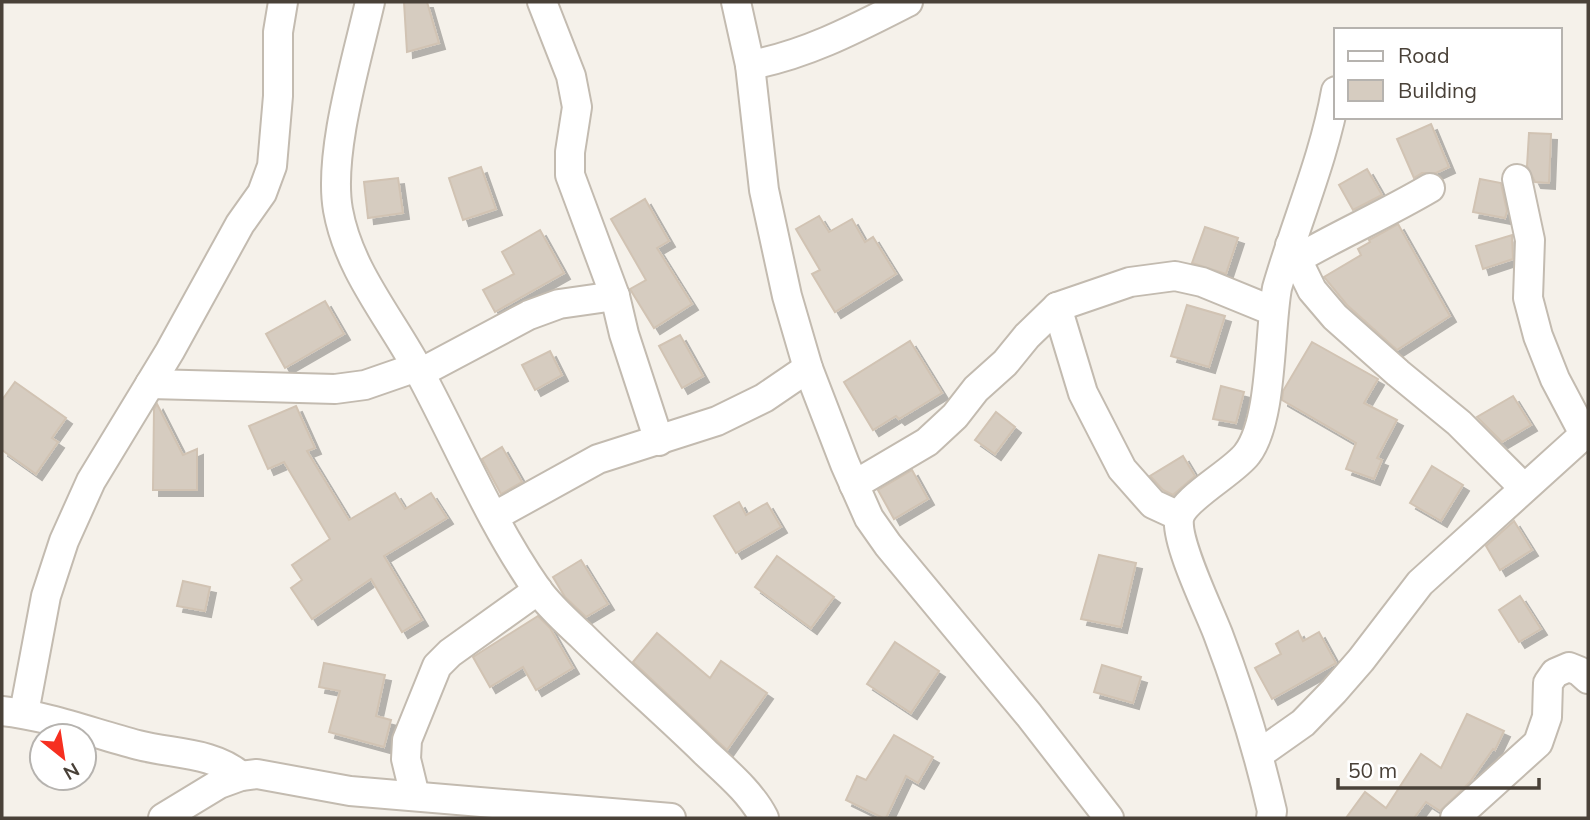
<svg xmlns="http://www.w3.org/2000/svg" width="1590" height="820" font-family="Mulish,sans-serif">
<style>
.building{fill:#d6ccc0;stroke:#d1c3b3;stroke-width:2;filter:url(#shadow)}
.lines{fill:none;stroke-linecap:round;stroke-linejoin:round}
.street-casing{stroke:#c3bbb0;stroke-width:32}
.street{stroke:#fff;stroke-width:28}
</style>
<defs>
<filter id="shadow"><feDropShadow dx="6" dy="6" stdDeviation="0" flood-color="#0004"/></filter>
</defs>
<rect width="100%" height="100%" fill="#f5f1ea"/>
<g class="building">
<path d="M404,2H427L439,43L407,52Z"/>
<path d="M1431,124L1449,167L1436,173H1422L1414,178L1397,139Z"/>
<path d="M1529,133L1551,134L1549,183L1535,182L1527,166Z"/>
<path d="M481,167L496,209L463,220L449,178Z"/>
<path d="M1367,169L1382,195L1353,210L1339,185Z"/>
<path d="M398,178L403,213L368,218L364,182Z"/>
<path d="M1480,179L1501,183L1507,211L1505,218L1473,212Z"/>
<path d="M645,199L669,241L657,248L692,304L654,328L630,289L646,280L611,219Z"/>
<path d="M819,216L829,232L852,219L865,242L873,237L896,274L835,312L812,274L820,270L796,229Z"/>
<path d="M1398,224L1450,316L1397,350L1347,305L1324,277L1361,255L1358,249L1370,242L1369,240Z"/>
<path d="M1205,227L1238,238L1226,274L1192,263Z"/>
<path d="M540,230L564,273L495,312L483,290L514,274L502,252Z"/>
<path d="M1512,235L1513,259L1483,269L1476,246Z"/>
<path d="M325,301L344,334L285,368L266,334Z"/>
<path d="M1187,305L1225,316L1209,367L1171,356Z"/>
<path d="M680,335L703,376L682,388L659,346Z"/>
<path d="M910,341L942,393L899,419L896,416L873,430L844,382Z"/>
<path d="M1312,342L1378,379L1364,403L1397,420L1377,458L1382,460L1374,479L1346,469L1356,443L1282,400L1283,391Z"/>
<path d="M550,351L562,375L535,390L522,365Z"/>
<path d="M15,382L66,418L52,438L58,442L36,474L2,450V400Z"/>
<path d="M1221,386L1244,392L1236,423L1213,419Z"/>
<path d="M1513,396L1531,425L1502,442L1477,417Z"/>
<path d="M157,404L183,455L197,449V490H153L154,409Z"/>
<path d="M296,406L315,448L307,451L349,520L395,493L405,509L431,493L447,518L384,556L422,620L402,632L371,579L312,619L291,588L302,580L292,565L330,539L284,462L268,469L249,426Z"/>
<path d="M996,412L1015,427L995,454L975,440Z"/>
<path d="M502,447L522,482L501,494L482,459Z"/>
<path d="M1183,456L1195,476L1173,495L1163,490L1150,476Z"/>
<path d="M1432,466L1463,485L1441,521L1410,503Z"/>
<path d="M912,470L928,499L894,519L878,490Z"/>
<path d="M739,502L746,515L767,503L781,527L736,553L714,516Z"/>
<path d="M1514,521L1532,550L1500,570L1486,546Z"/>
<path d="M1099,555L1136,563L1121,627L1081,619Z"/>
<path d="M777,556L834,597L811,628L755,587Z"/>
<path d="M581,560L608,604L586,617L565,597L553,577Z"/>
<path d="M183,581L210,587L205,611L177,606Z"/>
<path d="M1520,596L1541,629L1519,642L1499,610Z"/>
<path d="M538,616L550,628L573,668L536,690L523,667L490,687L473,657Z"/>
<path d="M1298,631L1303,641L1319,632L1336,663L1272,699L1255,668L1281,654L1276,644Z"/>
<path d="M657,633L710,678L721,661L767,693L727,750L633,662Z"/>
<path d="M895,642L939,671L911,713L867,684Z"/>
<path d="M324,663L385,675L376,716L391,720L384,747L329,732L340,691L319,687Z"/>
<path d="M1102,665L1141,677L1133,703L1094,692Z"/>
<path d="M1467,714L1504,731L1495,750L1493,749L1470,782L1440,811L1426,802L1414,818H1346L1365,792L1386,808L1421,754L1441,768Z"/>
<path d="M894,735L933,757L918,783L906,776L886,818H883L846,800L857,776L866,780Z"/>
</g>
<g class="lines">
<defs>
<g id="street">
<path d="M370,2C357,59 328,154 338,210C349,272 393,321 421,375C459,446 491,523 537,589C549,606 566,621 581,635C621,675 664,712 704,751C725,771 751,792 764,818"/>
<path d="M542,2L571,76L577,107L570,152V175L615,296L624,334L659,441"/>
<path d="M736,2L750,65L764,190L787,296L808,368L845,464L869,518L888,545L1029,715L1109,818"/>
<path d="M750,65C806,55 857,28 908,2"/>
<path d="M1517,179L1530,240L1528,298L1538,336L1555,379L1584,434"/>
<path d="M1290,245L1312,290L1335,317L1398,373L1459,423L1524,488"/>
<path d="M1297,259C1340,234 1386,214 1430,188"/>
<path d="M1057,307L1083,393L1122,469L1153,504L1179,516"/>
<path d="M420,373L529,315L559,304L615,296"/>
<path d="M150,384L335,389L365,385L417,367"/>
<path d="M854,485L927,442L955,416L976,389L1005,363L1027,336L1057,307L1130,282L1175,276L1202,282L1273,311"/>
<path d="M495,516L598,459L717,421L764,398L808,368"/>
<path d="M2,711C49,716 92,733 138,745C172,754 214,752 241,776"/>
<path d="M24,713L46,596L64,541L91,481L170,351L240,224L262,193L272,166L278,96V32L283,2"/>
<path d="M1259,754L1303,723L1334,691L1361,660L1420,583L1588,431"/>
<path d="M415,796L406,759L407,740L437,666L450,653L538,590"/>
<path d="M163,818L219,784L241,776L257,774L350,791L671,818"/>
<path d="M1271,818L1272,811C1258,750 1240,692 1218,634C1208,608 1176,543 1179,519C1182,499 1234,472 1247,454C1273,420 1269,332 1277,288C1296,222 1324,159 1336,91"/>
<path d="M1455,818L1538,743L1547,717L1548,683L1555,673L1569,667L1579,671L1588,679"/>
</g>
</defs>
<use href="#street" class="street-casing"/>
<use href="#street" class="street"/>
</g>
<rect width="1590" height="820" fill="none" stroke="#494138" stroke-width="7"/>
<rect x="1334" y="28" width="228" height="91" fill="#ffffff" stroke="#b6b3af" stroke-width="2"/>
<rect x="1348" y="51" width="35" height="10" fill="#ffffff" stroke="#b6b3af" stroke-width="2"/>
<text x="1398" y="63" font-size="21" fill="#494138">Road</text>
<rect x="1348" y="80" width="35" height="21" fill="#d6ccc0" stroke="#b6b3af" stroke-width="2"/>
<text x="1398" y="98" font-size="21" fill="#494138">Building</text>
<g transform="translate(63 757) rotate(150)"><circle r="33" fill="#ffffff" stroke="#b6b3af" stroke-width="2"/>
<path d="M0-5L12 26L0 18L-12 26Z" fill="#f62f20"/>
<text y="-10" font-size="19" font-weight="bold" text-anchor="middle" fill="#494138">N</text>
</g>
<path d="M1338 778v10h201v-10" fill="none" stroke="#494138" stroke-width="3.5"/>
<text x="1348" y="778" font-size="21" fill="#494138" stroke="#ffffff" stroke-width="5" paint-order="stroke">50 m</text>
</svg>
